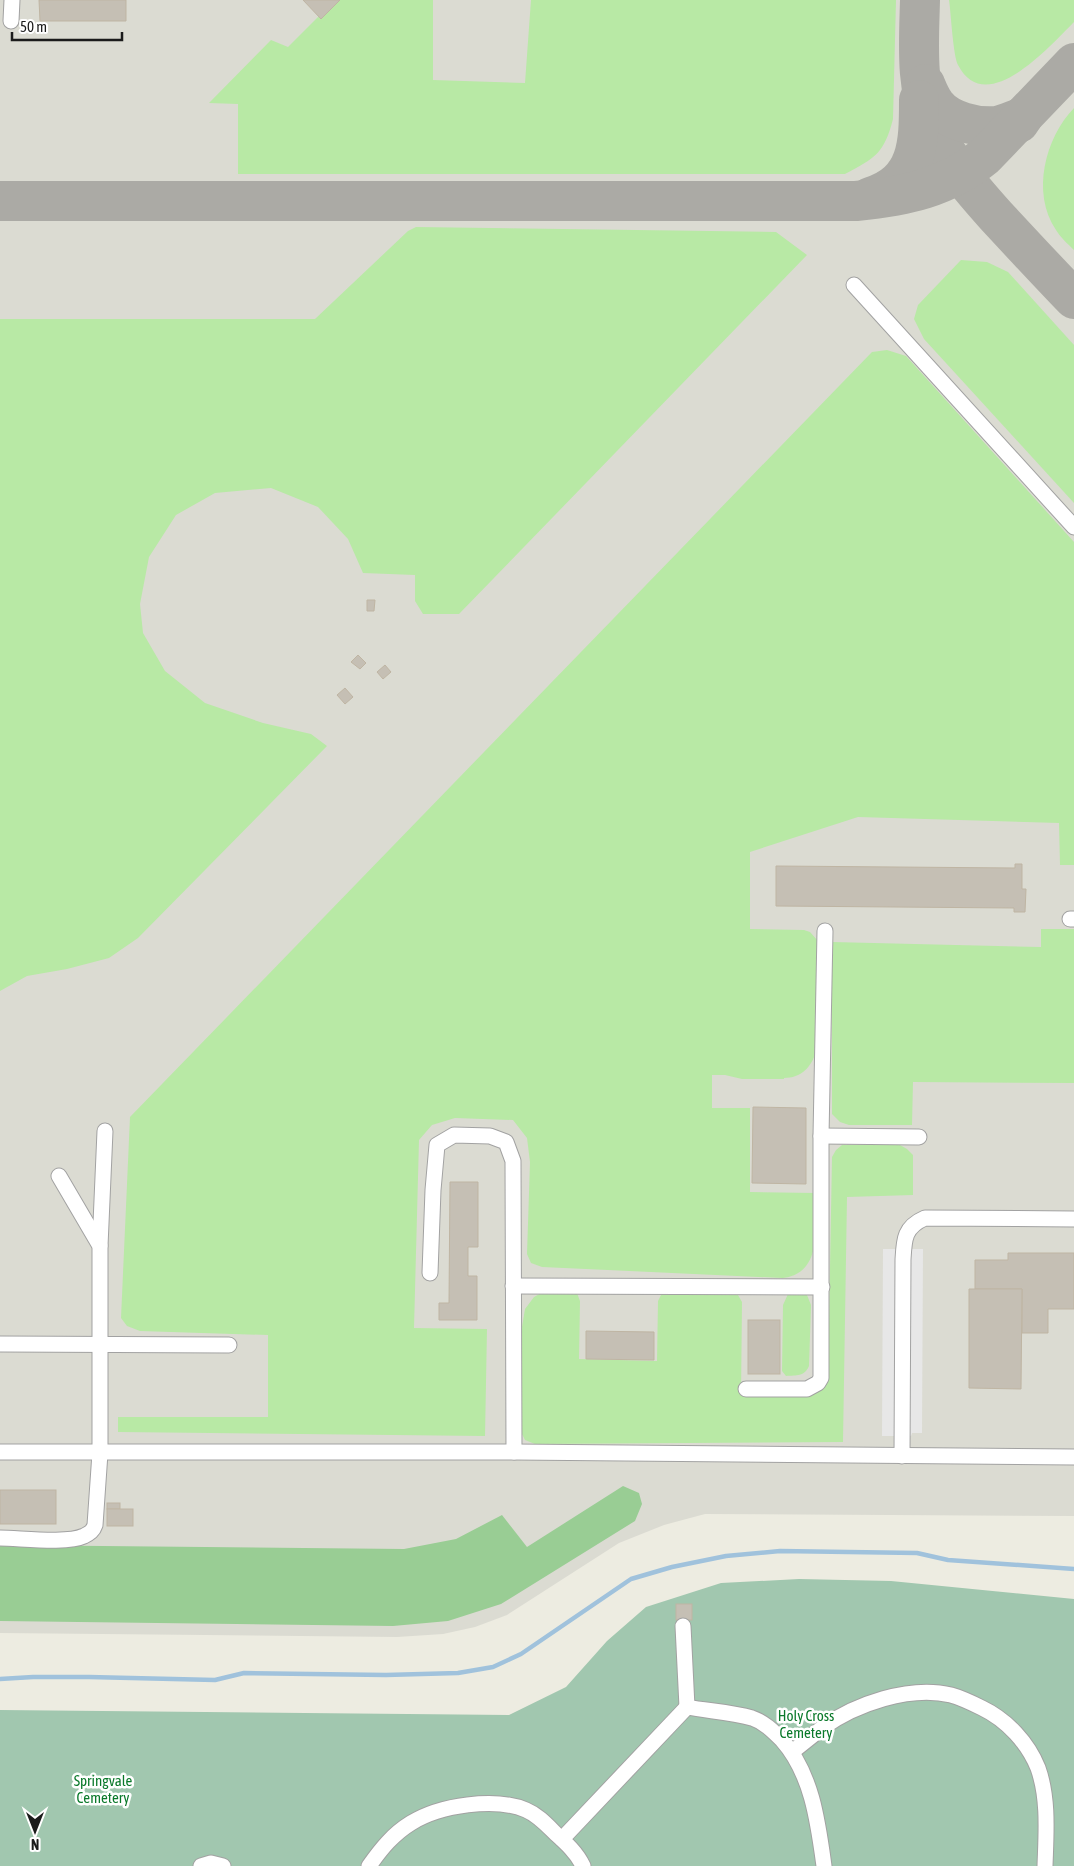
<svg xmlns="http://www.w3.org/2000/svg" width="1074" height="1866" font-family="'Asap Condensed',sans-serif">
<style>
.airport{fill:#dbdbd2}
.grass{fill:#b8e9a5}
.forest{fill:#99cd94}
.cemetery{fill:#a1c7af}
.parking{fill:#e7e7e7}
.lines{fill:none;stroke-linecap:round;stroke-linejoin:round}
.stream{stroke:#a0c2dc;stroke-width:4.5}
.taxiway{stroke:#abaaa5;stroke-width:40}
.building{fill:#c5bfb4;stroke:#bfb5a3}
.minor-casing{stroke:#a2a2a2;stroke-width:17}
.minor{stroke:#fff;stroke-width:15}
.labels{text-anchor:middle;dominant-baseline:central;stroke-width:5;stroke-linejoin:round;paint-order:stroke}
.park-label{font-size:15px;fill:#0a792a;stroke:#fff}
</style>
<rect width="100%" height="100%" fill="#edece1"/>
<path class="airport" d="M0,0H1074V1516L705,1514L664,1525L619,1543L507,1615L475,1627L443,1634L397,1637L0,1633Z"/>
<g class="grass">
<path d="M340,0H433V80L525,83L531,0H896L893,119C884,154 875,158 845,174H238V104L209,103L271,40L288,47L319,16Z"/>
<path d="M949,0H1074V22C1050,46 986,119 958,65C953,55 951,13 949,0Z"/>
<path d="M1074,108V250C1068,244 1060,237 1056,230C1031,193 1045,138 1074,108Z"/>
<path d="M416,227L776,232L807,255L459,614H423L415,601V575L363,573L348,539L318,507L271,488L215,493L176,515L149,557L140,604L143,633L165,671L205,703L263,723L311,734L327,746L138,938L109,958L67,969L27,976L0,991V319H315L408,231Z"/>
<path d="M961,260L987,262L1008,272L1074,345V503L924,339L914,319L918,305Z"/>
<path d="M887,350L906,356L1074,542V865H1060L1059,823L858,817L750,852V929L804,930L810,932L818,941L816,1051C812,1067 801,1078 784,1078V1079H742L725,1075H712V1108H750V1192L816,1193C815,1224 824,1273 783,1278L542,1267L531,1263L527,1254L530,1162L527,1138L513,1120L455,1118L432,1125L419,1140L414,1328L487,1329L485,1436L118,1432V1417H268V1335L140,1331L127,1326L121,1318L130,1117L872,352Z"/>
<path d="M1041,929H1074V1083L913,1082L912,1125H849L840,1122L832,1114V942L1041,947Z"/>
<path d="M842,1145H900L907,1149L913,1155V1195L847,1197L843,1442L535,1444L525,1440L521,1432L522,1327L525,1309L534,1297L547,1290L577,1293L580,1301L579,1359L657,1361L658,1301L661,1295L667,1290L730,1291L738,1295L742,1302L741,1396H805L819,1391L828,1379L832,1157L836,1150Z"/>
<path d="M798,1291L807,1295L811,1305L809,1366C804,1377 797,1375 786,1376L782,1371L783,1305L788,1294Z"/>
</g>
<path class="forest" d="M623,1486L639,1493L642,1504L635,1521L501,1604L448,1621L393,1626L0,1621V1545L404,1549L456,1539L502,1515L527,1547Z"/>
<path class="cemetery" d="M799,1579L891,1581L1074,1599V1866H0V1710L509,1715L566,1687L607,1641L646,1607L721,1583Z"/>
<path class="parking" d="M883,1249H923L922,1433H912L911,1436H882Z"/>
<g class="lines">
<path class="stream" d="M0,1679L33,1677H89L215,1680L244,1673L386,1675L458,1673L493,1667L521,1654L631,1579L672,1567L726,1556L780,1551L917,1553L948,1560L1074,1569"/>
<g class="taxiway">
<path d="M920,0C919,42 915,88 933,127C948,162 971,188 996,216C1022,244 1048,272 1074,299"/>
<path d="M925,84C928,91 931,99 936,105C948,121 977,128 997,126C1005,124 1014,120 1023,117L1019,123"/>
<path d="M870,197C919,182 919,143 919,100"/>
<path d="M0,201H856C906,196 946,188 985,156L1074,63"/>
</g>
</g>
<g class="building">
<path d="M39,0H126V21H40Z"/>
<path d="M303,0H340L321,19Z"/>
<path d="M367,600H375L374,611H367Z"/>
<path d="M358,655L366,663L360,669L351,662Z"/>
<path d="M385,665L391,672L383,679L377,672Z"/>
<path d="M345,688L353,697L345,704L337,695Z"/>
<path d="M1015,864H1022V889H1026L1025,912H1014V908L776,906V866L1015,868Z"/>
<path d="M753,1107L806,1108V1184L752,1183Z"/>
<path d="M450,1182H478V1247H468V1276H477V1320H439V1303H449Z"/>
<path d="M1008,1253H1074V1309H1048V1333H1022V1289H975V1260H1008Z"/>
<path d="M969,1289H1022L1021,1389L969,1388Z"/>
<rect x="748" y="1320" width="32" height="54"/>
<path d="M586,1331L654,1332V1360L586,1359Z"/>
<rect x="0" y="1490" width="56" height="34"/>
<rect x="107" y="1503" width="13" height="6"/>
<rect x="107" y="1509" width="26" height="17"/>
<rect x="676" y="1604" width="16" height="16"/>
</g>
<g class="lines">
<defs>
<g id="minor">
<path d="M11,21L12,0"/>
<path d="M854,285L1074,527"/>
<path d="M1070,919H1074"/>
<path d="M821,1136L919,1137"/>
<path d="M100,1246L105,1131"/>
<path d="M430,1273L433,1190L437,1145L454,1135L490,1136L506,1142L513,1161L514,1452"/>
<path d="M513,1286L822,1287"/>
<path d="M0,1344L229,1345"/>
<path d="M746,1389H807L818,1383L821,1378V1136L825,931"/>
<path d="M0,1452H514L1074,1457"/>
<path d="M902,1456L903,1260C904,1240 904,1227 925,1218L1074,1219"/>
<path d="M0,1538C20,1538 67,1544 84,1536C90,1533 93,1531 95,1525L100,1453V1246L59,1176"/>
<path d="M683,1626L687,1707"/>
<path d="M792,1752C802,1744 812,1736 822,1728C855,1704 910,1685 951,1695C962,1698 972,1703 982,1708C1007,1720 1028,1743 1038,1768C1049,1799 1046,1834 1045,1866"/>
<path d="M562,1839L687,1707C708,1711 731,1712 752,1718C764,1722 773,1731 782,1740C812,1774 818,1822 824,1866"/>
<path d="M201,1866L211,1863L223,1866"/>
<path d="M369,1866C381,1849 393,1834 411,1823C440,1805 495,1797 526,1810C538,1815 547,1825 556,1834C566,1843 577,1853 583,1866"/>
</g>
</defs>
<use href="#minor" class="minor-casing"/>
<use href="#minor" class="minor"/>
</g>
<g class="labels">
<g class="park-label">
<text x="806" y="1715">Holy Cross<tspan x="806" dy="17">Cemetery</tspan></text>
<text x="103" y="1780">Springvale<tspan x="103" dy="17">Cemetery</tspan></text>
</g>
</g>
<g transform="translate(35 1831) rotate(180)" stroke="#ffffff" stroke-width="4" paint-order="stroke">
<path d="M0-4L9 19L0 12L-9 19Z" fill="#1b1b1b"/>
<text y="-8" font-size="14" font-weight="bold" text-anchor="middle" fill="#1b1b1b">N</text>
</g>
<path d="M12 32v8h110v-8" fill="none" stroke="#1b1b1b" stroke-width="2.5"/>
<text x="20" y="32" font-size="15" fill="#1b1b1b" stroke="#ffffff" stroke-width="4" paint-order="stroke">50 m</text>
</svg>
